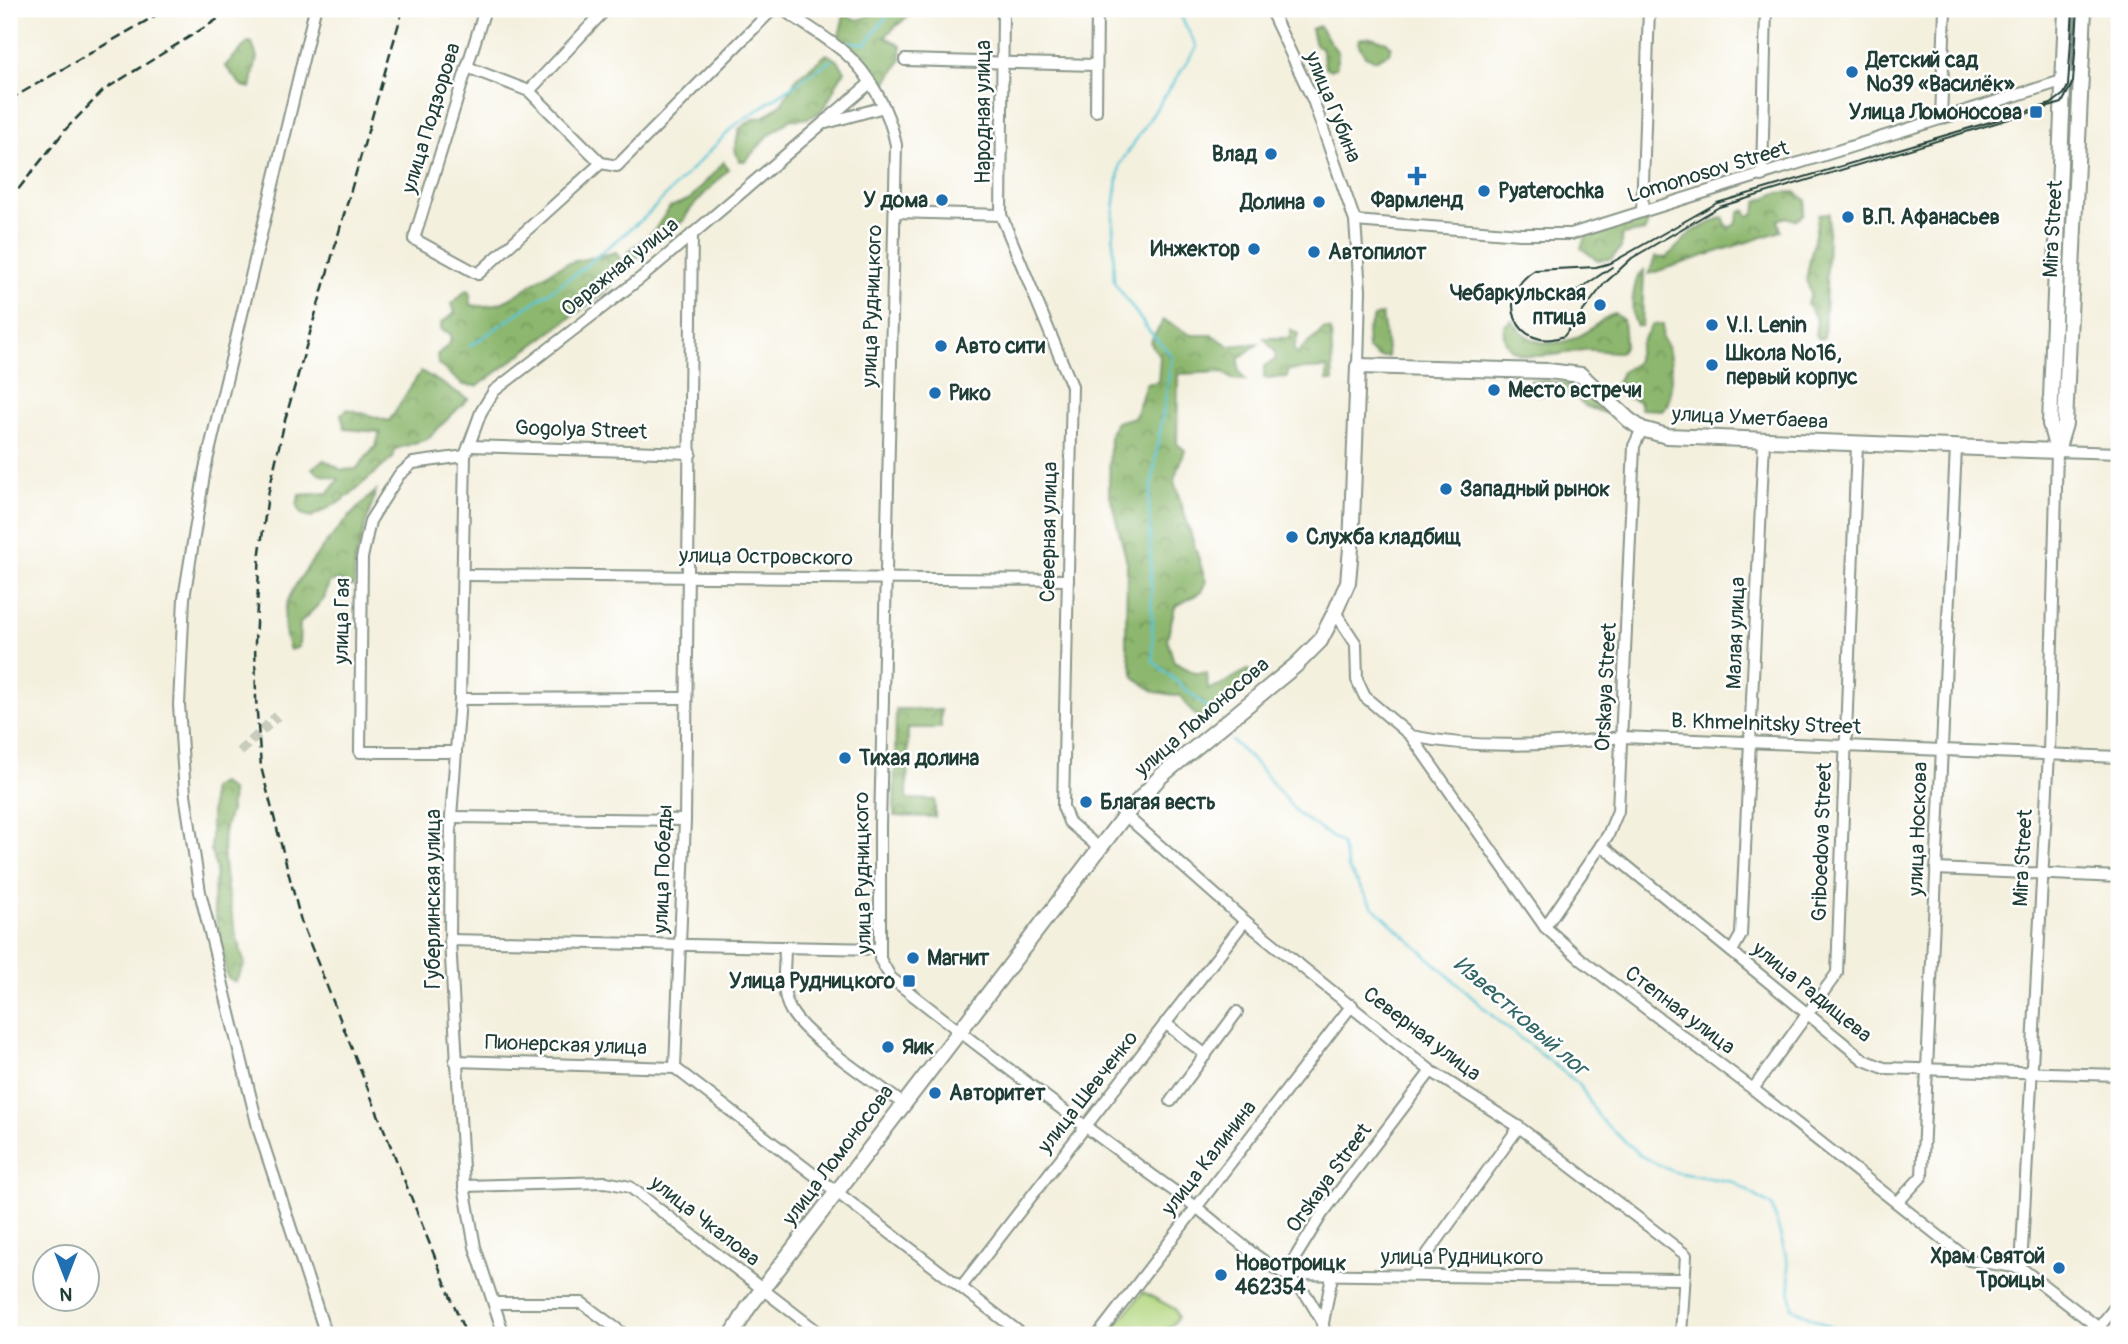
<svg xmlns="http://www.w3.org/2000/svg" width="2128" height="1344" font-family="Pangolin,sans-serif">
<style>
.grass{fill:#b2d67f;stroke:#688a5a;stroke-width:2}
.forest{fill:url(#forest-crowns);stroke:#567a51;stroke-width:2}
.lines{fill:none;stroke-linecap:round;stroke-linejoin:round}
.stream{stroke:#5ac5d5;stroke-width:2.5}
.minor-tunnel{stroke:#c9ccbc;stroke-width:10;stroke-dasharray:10 5;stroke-linecap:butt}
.minor-casing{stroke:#8a9689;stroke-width:14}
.major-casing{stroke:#8a9689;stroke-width:18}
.minor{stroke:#fff;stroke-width:10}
.major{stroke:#fff;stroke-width:14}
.tram{stroke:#1f3d34;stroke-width:2}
.rail{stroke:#1f3d34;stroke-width:2.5;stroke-dasharray:10 5;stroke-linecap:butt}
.poi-dot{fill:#1f6fb2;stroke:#fff;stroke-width:2.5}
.labels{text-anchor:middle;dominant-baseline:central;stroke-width:5;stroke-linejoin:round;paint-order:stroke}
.poi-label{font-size:21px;font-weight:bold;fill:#1f3d34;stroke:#fff;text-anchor:start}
.street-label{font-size:21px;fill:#1f3d34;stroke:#fff}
.water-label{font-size:23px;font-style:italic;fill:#316664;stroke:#fff}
</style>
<defs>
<pattern id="forest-crowns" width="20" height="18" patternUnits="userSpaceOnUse" patternTransform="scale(1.75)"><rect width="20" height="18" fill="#8db76e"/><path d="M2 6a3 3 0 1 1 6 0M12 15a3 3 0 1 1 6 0" fill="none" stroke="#73965b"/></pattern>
</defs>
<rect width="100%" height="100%" fill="#fff"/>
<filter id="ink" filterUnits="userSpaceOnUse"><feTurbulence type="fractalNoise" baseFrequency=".0143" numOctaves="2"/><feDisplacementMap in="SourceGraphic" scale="14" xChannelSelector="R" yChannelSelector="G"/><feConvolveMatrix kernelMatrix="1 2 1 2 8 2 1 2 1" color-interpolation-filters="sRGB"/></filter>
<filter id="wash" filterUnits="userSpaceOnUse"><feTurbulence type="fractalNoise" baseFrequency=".00686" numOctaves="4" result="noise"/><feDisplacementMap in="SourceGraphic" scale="28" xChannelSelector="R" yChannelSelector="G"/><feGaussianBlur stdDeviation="1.57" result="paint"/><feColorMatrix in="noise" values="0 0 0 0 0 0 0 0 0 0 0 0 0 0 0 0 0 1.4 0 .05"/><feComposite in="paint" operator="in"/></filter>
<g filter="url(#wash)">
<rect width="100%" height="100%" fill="#f4f0de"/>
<path class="grass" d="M1143,1292L1175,1309L1178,1317C1163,1344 1136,1335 1108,1335Z"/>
<g class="forest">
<path d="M872,9H916L885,36L901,46V60L884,87L839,36L844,15L858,20L870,15Z"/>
<path d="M1319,26L1338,53L1336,67L1331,70L1325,66L1321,47L1315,45L1311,29Z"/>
<path d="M1371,37L1387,42L1391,47L1389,53L1375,60L1365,56L1358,43L1359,39Z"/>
<path d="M248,42L252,43L257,57L251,88L242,86L225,66Z"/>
<path d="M827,54L838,61L845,71C826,94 831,122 791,119L768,136L745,161H739L735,150L739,129L753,119L765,116L781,104L797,78Z"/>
<path d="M724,162L728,169C716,185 691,203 684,220L635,259L629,251L654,231L670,207L690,199Z"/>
<path d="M1795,192L1806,200L1803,215L1795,220L1786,217L1778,220L1781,231L1649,274L1655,257L1666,258L1692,232L1723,217L1728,228L1736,224L1740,212L1745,210L1748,216L1754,214L1758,201L1777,193Z"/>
<path d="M1829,213L1824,337L1820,339L1815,335L1817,320L1807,304L1811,293L1806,280L1819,214Z"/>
<path d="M1646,216L1649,219L1645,231L1622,235L1621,248L1611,259L1597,260L1581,248L1586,236Z"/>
<path d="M616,252L623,264L609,289L478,386L463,385L438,364L437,355C445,346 453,347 450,333L441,330V323L455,313L452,304L466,290L470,291L471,305C505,312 525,286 553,270C572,259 595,258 616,252Z"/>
<path d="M1644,270L1642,326H1637C1629,312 1633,291 1638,275Z"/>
<path d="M1382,314L1388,357H1378L1368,349L1367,332L1374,317Z"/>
<path d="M1615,314L1623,320L1625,344L1621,352C1609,353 1596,349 1583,350C1562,353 1499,371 1504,326L1512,320C1531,351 1565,348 1592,328C1601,322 1603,317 1615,314Z"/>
<path d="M1164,320L1191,335H1212L1230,346L1259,343L1239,358V371L1245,380L1232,379L1223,372L1178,374L1177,444L1185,450L1174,481L1206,582L1201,592L1175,607L1167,639L1174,662L1195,673H1207L1208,689C1224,686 1234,676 1248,670L1256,675L1206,722L1192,712L1180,696L1155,692L1134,677L1126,644L1127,562L1109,491L1110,434L1116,422L1135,417L1146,384L1158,382L1160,357L1150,342Z"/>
<path d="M1653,324H1663L1662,338C1674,352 1673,388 1667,405L1662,410L1641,409L1639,401L1621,396L1615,388L1622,372L1636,363L1640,344Z"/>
<path d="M1290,329L1298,334L1294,350L1297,354C1304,343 1316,340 1323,329L1331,330L1333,381H1327V368L1288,370L1287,377L1264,378V366L1275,360L1276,353L1264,338H1290Z"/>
<path d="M421,371L468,399L427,439L395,449L393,458L342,501L311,517L301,514L297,507L299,495L328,493L339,479L319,474L312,468L324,460L342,470L356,469L376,446L380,432L345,429L341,414L348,409L389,421Z"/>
<path d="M1531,380C1551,381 1606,383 1605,413L1585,406L1573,395H1538L1524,386Z"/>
<path d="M376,491L355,560L354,586H347L340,580L329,582L324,599L300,623L299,647L290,650C285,636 282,621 286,607C293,577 352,511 376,491Z"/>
<path d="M896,709L941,710V728H908L907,799L935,800V817L894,816Z"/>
<path d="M221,783L231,791C233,811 226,817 224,834C220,867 234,933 245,964L235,982L227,977L213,902L216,869L211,850V789Z"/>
</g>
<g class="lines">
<g class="stream">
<path d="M1177,9L1197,47L1120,164L1113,217L1114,282L1149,331L1172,356L1149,501L1153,661L1206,707"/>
<path d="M850,42L866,44L892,9"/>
<path d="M470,346L574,275L645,217L734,126L831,60"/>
<path d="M1232,741L1258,766L1298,814L1342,844L1348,868L1372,906L1497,1020L1579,1084L1600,1119L1641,1156L1674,1172L1733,1182L1772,1206L1788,1263L1792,1308L1846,1335"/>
</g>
</g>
</g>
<g filter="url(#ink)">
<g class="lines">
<path class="minor-tunnel" d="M240,752L277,716"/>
<defs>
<g id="minor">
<path d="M315,9L205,469L184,598L179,705L185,794L200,892L259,1131L326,1335"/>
<path d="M485,9L414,239L478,274L601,163L617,166L773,9"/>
<path d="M782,9C802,23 825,36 844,52C870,73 890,113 896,145L880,826V959L891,978C989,1055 1087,1129 1188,1201C1221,1225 1249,1255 1285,1274L1682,1279"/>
<path d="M1003,9L1001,215L1072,386L1063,807L1069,822L1099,848"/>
<path d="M1270,9L1313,100L1355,221L1360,290L1358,366"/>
<path d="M905,60L1096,65"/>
<path d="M467,67L529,91L601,163"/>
<path d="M529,91L606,9"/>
<path d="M1096,111L1097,9"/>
<path d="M1941,119L1945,9"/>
<path d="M826,123L884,107"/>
<path d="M1762,176L1766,9"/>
<path d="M895,212L1001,215"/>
<path d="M1642,212L1649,9"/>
<path d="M1355,221L1520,234H1571L2081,75"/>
<path d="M692,234L685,820L675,1068L1023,1335"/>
<path d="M470,446L691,453"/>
<path d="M463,575L1068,580"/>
<path d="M1335,612L1356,644L1357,680L1365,697L1411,736L1545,927L1583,961L1753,1089L1969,1260L2021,1268L2108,1335"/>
<path d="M460,699L684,698"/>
<path d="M1411,736C1479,750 1554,745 1622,737L2119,757"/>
<path d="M456,752H360L362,558L370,521L399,475L413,463L465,456"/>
<path d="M1125,815L1245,921L1431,1071L1519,1127L1686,1255L1681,1335"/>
<path d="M451,817L685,820"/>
<path d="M1601,845L1864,1060L1884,1068L2119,1075"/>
<path d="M1936,869L2119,877"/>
<path d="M1545,927L1608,835L1618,811L1634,446L1642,429"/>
<path d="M450,940L879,949"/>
<path d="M785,947C785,967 780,993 791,1011C808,1040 874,1081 903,1104"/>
<path d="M1732,951L1741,935L1764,441"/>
<path d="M1165,1023L1206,1055"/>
<path d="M455,1061L675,1068"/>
<path d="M1753,1089L1837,973L1857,444"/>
<path d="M1171,1101L1237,1012"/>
<path d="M464,1186L606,1182L630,1187L822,1335"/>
<path d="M1898,1202L1922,1176L1956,447"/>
<path d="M2021,1268L2049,753L2057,451L2119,453"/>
<path d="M1413,1274L1519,1127"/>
<path d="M961,1287L1245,921"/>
<path d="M494,1303H582L625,1335"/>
<path d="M1323,1323L1307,1296L1285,1274L1322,1214L1431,1071"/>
<path d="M504,1335L475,1247L464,1186L450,940L451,817L460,699L465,456L481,412L494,391L642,277L869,84"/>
<path d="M1098,1335L1352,1005"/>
<path d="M1324,1335L1323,1323L1332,1276"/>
<path d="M2093,1335L2119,1302"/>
</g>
<g id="major">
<path d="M2057,450L2050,424L2066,9"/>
<path d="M2057,451L2065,424L2084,9"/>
<path d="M732,1335L748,1308L1125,815L1161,776L1296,665L1320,641L1335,612L1348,582L1351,548L1358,366L1548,371L1581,375L1629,420L1642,429L1667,436L2057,451"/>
</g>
</defs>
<use href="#minor" class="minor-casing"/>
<use href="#major" class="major-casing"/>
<use href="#minor" class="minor"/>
<use href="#major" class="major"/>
<g class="tram">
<path d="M2073,9L2068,86L2064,94L2051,104L1717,203L1611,263L1596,267L1535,270C1493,295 1516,354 1564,336L1604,284L1632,258L1719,207L2062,103L2073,82L2078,9"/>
<path d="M1572,294L1612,267"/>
</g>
<g class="rail">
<path d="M403,9L285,420L268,495L260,552L255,642L256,699L261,767L301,921L466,1335"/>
<path d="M9,100L167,9"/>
<path d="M9,201L66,129L104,90L234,9"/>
</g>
</g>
</g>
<g class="poi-dot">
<circle cx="1852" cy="72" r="7"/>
<rect x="2029" y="105" width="14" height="14" rx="3.5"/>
<circle cx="1271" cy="154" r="7"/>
<path d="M1413.5 165.5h7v7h7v7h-7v7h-7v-7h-7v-7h7z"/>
<circle cx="1484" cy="191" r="7"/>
<circle cx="942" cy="200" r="7"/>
<circle cx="1319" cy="202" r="7"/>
<circle cx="1848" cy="217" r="7"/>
<circle cx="1254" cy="249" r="7"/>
<circle cx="1314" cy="252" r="7"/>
<circle cx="1600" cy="305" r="7"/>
<circle cx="1712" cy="325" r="7"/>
<circle cx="941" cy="346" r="7"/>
<circle cx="1712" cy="365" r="7"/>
<circle cx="1494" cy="390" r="7"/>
<circle cx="935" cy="393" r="7"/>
<circle cx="1446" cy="489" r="7"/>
<circle cx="1292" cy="537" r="7"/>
<circle cx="845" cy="758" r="7"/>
<circle cx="1086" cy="802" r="7"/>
<circle cx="913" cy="958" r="7"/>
<rect x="902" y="974" width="14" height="14" rx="3.5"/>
<circle cx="888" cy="1047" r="7"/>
<circle cx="935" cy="1093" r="7"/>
<circle cx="2059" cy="1268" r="7"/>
<circle cx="1221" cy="1275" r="7"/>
</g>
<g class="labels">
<g class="poi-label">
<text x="1866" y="60">Детский сад<tspan x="1866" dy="24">№39 «Василёк»</tspan></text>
<text x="2022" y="112" text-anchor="end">Улица Ломоносова</text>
<text x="1257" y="154" text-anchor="end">Влад</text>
<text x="1498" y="191">Pyaterochka</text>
<text x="928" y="200" text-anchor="end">У дома</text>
<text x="1417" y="200" text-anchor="middle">Фармленд</text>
<text x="1305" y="202" text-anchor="end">Долина</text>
<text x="1862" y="217">В.П. Афанасьев</text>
<text x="1240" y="249" text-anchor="end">Инжектор</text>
<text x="1328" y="252">Автопилот</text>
<text x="1586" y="293" text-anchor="end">Чебаркульская<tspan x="1586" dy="24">птица</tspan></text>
<text x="1726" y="325">V.I. Lenin</text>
<text x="955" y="346">Авто сити</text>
<text x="1726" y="353">Школа №16,<tspan x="1726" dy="24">первый корпус</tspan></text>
<text x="1508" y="390">Место встречи</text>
<text x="949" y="393">Рико</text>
<text x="1460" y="489">Западный рынок</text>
<text x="1306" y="537">Служба кладбищ</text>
<text x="859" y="758">Тихая долина</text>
<text x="1100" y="802">Благая весть</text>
<text x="927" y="958">Магнит</text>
<text x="895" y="981" text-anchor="end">Улица Рудницкого</text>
<text x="902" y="1047">Яик</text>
<text x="949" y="1093">Авторитет</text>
<text x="2045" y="1256" text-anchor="end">Храм Святой<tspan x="2045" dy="24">Троицы</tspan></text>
<text x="1235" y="1263">Новотроицк<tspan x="1235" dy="24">462354</tspan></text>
</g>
<g class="street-label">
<text transform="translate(1333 107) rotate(68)">улица Губина</text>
<text transform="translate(983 112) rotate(-90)">Народная улица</text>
<text transform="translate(431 118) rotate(-73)">улица Подзорова</text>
<text transform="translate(1708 172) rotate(-17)">Lomonosov Street</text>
<text transform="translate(2053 229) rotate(-87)">Mira Street</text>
<text transform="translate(620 267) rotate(-39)">Овражная улица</text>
<text transform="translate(872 306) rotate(-88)">улица Рудницкого</text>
<text transform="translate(1750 418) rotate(3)">улица Уметбаева</text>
<text transform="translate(581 430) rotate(2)">Gogolya Street</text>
<text transform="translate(1049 532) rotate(-89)">Северная улица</text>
<text transform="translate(766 557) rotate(1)">улица Островского</text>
<text transform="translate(342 621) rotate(-89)">улица Гая</text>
<text transform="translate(1736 633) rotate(-88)">Малая улица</text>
<text transform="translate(1606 687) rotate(-87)">Orskaya Street</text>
<text transform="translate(1202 717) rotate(-41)">улица Ломоносова</text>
<text transform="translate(1766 724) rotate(2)">B. Khmelnitsky Street</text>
<text transform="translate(1918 829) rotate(-88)">улица Носкова</text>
<text transform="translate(1822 842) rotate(-88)">Griboedova Street</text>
<text transform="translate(2023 858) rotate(-87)">Mira Street</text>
<text transform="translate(663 869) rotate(-88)">улица Победы</text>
<text transform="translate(863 873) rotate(-91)">улица Рудницкого</text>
<text transform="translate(433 899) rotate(-90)">Губерлинская улица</text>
<text transform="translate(1812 992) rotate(39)">улица Радищева</text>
<text transform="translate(1680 1010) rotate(37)">Степная улица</text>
<text transform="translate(1422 1034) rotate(37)">Северная улица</text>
<text transform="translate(566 1045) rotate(2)">Пионерская улица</text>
<text transform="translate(1088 1092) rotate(-52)">улица Шевченко</text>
<text transform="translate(838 1155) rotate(-53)">улица Ломоносова</text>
<text transform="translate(1209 1158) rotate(-52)">улица Калинина</text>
<text transform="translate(1329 1178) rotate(-54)">Orskaya Street</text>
<text transform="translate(705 1221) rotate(38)">улица Чкалова</text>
<text x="1462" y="1257">улица Рудницкого</text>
</g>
<g class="water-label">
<text transform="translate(1521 1016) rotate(41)">Известковый лог</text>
</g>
</g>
<rect width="2128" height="1344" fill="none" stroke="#fff" stroke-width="35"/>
<g transform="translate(66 1278) rotate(180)"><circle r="33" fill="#ffffff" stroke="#a5b1ae" stroke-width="2"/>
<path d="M0-5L12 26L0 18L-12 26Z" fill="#1f6fb2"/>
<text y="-10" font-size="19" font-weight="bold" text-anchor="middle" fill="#1f3d34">N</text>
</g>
</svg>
